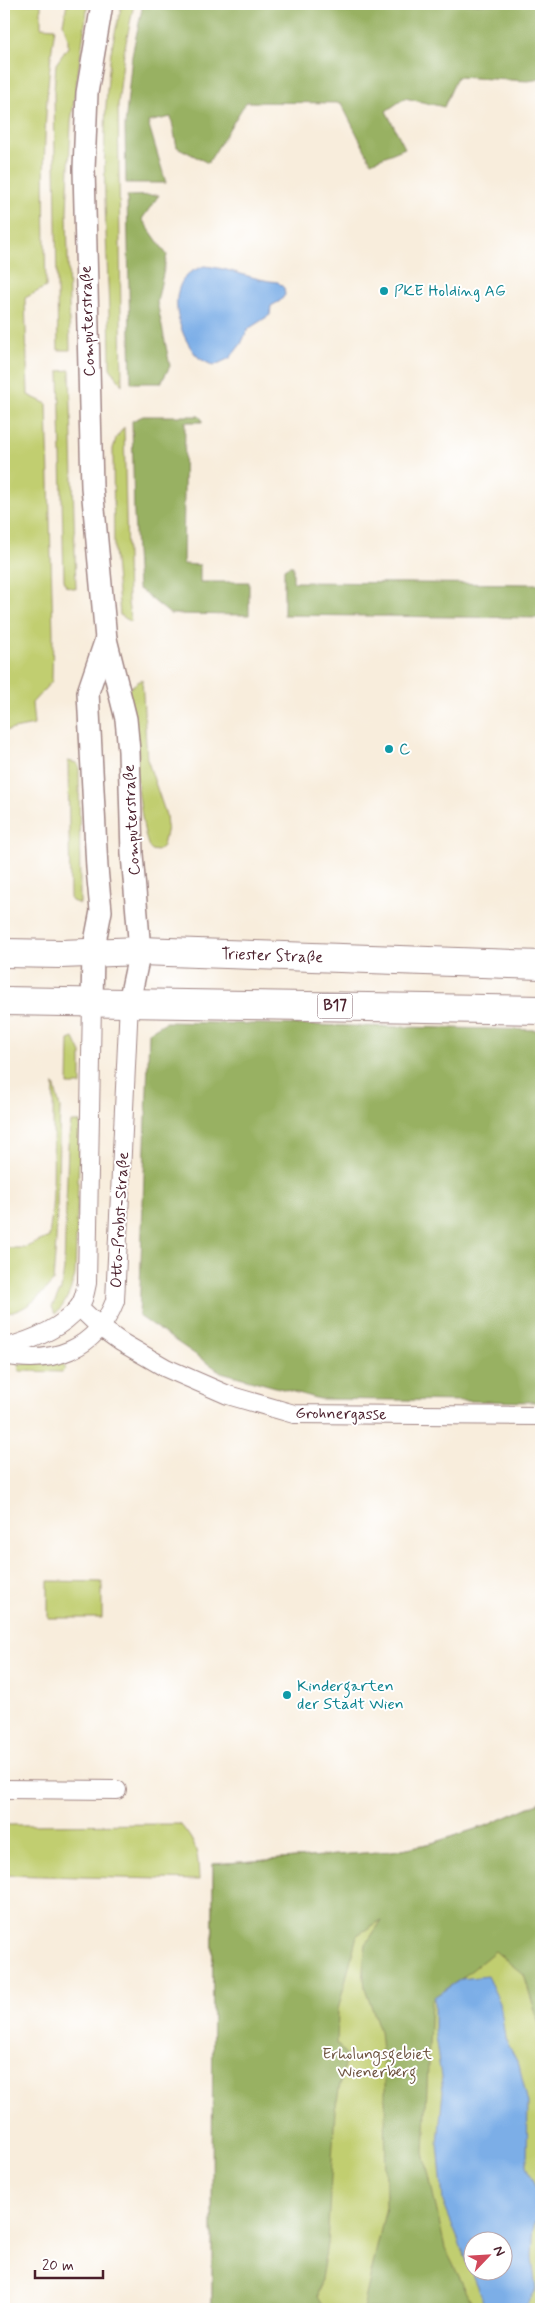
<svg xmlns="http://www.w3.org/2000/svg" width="545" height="2313" font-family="Mynerve,sans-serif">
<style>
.green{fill:#c1ce70;stroke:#86764e;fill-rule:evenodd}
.forest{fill:#98b162;stroke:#716846}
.water{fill:#7baee7;stroke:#626689;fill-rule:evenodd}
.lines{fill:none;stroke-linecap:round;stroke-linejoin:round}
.minor-casing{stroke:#a18684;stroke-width:20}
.tertiary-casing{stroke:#a18684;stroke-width:24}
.primary-casing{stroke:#a18684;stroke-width:30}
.minor{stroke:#fff;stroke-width:18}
.tertiary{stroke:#fff;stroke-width:21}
.primary{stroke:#fff;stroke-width:28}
.culture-dot{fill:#0f9aa8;stroke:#fff;stroke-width:2}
.labels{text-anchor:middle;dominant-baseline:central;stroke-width:4;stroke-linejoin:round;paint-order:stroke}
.shield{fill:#fff;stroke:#80626b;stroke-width:1}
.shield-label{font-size:15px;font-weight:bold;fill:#4a1f2b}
.culture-label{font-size:16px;fill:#0d838f;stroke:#fff;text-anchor:start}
.street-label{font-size:16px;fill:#4a1f2b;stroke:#fff}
.park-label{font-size:16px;fill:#6e5440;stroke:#fff}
</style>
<rect width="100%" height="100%" fill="#fff"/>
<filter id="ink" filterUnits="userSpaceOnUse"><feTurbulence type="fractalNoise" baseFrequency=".02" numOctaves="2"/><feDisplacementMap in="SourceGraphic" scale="10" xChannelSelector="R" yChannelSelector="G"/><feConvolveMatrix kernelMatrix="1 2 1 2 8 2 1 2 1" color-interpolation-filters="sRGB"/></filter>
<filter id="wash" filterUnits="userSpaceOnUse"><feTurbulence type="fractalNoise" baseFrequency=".0096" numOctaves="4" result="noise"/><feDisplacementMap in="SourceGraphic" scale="20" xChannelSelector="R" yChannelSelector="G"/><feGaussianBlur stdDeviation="1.12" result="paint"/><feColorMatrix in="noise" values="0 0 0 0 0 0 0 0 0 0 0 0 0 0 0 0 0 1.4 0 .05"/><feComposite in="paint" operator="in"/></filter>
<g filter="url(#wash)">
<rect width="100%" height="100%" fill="#f8eddc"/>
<g class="green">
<path d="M4,4H41V27L55,28C41,113 44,200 46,287L25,298L28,395L47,404L53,634L52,681L32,703L34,725L4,731Z"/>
<path d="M67,4H88L71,122L67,211L70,350H58L54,92L56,64L68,47V39L63,23Z"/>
<path d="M122,4H134L124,52L118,105L122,385L110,368C110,263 97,156 111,52C114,36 118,20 122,4Z"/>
<path d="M70,370L76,589L66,586L64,580L59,371Z"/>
<path d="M124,427L128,603L131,622L120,615L114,550L113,449L116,438Z"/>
<path d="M142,679L147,759L166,815L167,827L163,846L157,851L151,850C140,841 131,712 128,689Z"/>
<path d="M68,761L77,763L79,767L80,904L72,901L70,898Z"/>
<path d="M74,1038L81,1053V1085H68L69,1040Z"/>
<path d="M54,1084L60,1108L56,1241L53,1282C40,1296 24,1313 4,1313V1248H24L49,1237C57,1186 51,1135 54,1084Z"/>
<path d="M71,1122H80L75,1275C71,1289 67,1304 55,1314L52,1307L61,1290L64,1269L68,1145Z"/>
<path d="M62,1362L66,1368L62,1372L19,1371L18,1364Z"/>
<path d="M48,1581L102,1582V1618H48Z"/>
<path d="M541,1802V2309H212L213,1864L393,1851L432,1843L488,1825ZM472,2240H502V2270H472Z"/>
<path d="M180,1824C198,1845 198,1854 199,1880L4,1875V1825Z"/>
</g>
<g class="forest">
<path d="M143,4H541V79L528,81L457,77L444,107L405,98L386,111L405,148L371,162L341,103L246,102L208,163L177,147L171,117L148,122L166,183H126L125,126L132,55Z"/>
<path d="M159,195L142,219L167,255L157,302L170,366L161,383H131L127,196Z"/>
<path d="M143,416H199L202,419V422H185L183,564L200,565V582H249V615L170,614L138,588L134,515L132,421Z"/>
<path d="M289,566H293V582L541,584V618L284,615V569Z"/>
<path d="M166,1022L541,1030V1402L319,1399L221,1372L139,1316L149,1032Z"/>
<path d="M541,1802V2106L539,2024L524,1975L495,1951L461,1979L431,2000L424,2153L445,2248L475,2309H363L386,2207L385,2082L380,2031L365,1988L363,1969L366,1944L382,1920L357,1935L338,2010L337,2044L346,2055L335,2110L327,2244L318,2296L326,2309H212L213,1864L393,1851L432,1843L488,1825Z"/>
</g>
<g class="water">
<path d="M204,266C230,268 252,280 278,282L284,288L285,295L280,301L271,306L270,315L248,329L241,344L230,358L213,366C209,363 203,361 199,358C180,339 167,297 186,276C190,271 198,269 204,266Z"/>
<path d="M487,1976L500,2003L505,2038L519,2065L528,2103L527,2165L541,2204V2219L534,2223L532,2257L536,2290L524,2309H486L443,2202L438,2143L443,2091L434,2029V1997L461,1979ZM472,2240H502V2270H472Z"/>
</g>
</g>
<g filter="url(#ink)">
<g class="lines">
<defs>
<g id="minor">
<path d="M79,1307L100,1327L121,1342L166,1368L228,1395L294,1414L541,1416"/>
<path d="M4,1348C30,1341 60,1330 78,1308C84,1301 85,1292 87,1283L92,1002"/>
<path d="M4,1355C52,1365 96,1350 115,1301L129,1002"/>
<path d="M4,1789L117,1790"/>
</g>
<g id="tertiary">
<path d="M102,4L87,93L84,169L92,487L106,639L126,719L129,751L132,854L140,951L129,1002"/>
<path d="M92,1002L93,952L101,911L97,868L88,692L106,639"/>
</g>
<g id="primary">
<path d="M4,953L61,954L140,951L541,965"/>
<path d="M4,1001L541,1010"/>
</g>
</defs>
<use href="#minor" class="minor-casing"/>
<use href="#tertiary" class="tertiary-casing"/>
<use href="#primary" class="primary-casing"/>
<use href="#minor" class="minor"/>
<use href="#tertiary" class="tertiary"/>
<use href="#primary" class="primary"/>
</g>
</g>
<g class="culture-dot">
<circle cx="384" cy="291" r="5"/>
<circle cx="389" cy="749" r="5"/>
<circle cx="287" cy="1695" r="5"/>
</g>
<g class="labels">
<rect class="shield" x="317.5" y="993.5" width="35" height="25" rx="4"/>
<g class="shield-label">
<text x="335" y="1006">B17</text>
</g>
<g class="culture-label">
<text x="394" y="291">PKE Holding AG</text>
<text x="399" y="749">C</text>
<text x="297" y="1686">Kindergarten<tspan x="297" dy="18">der Stadt Wien</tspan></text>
</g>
<g class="street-label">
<text transform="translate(88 321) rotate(-92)">Computerstraße</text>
<text transform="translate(132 820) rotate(-93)">Computerstraße</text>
<text transform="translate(272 956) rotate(2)">Triester Straße</text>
<text transform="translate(120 1220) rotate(-87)">Otto-Probst-Straße</text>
<text transform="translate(341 1414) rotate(1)">Grohnergasse</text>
</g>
<g class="park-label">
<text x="377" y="2054">Erholungsgebiet<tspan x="377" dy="18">Wienerberg</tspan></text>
</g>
</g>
<rect width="545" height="2313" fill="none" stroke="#fff" stroke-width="20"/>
<g transform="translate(488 2256) rotate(65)"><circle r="24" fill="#ffffff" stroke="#b7a5aa"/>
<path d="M0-4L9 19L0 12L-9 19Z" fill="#d1495b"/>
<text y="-8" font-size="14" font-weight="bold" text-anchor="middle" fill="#4a1f2b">N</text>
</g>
<path d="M35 2270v8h68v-8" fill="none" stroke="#4a1f2b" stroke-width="2.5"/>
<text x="42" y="2270" font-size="15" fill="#4a1f2b" stroke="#ffffff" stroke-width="4" paint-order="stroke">20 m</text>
</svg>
